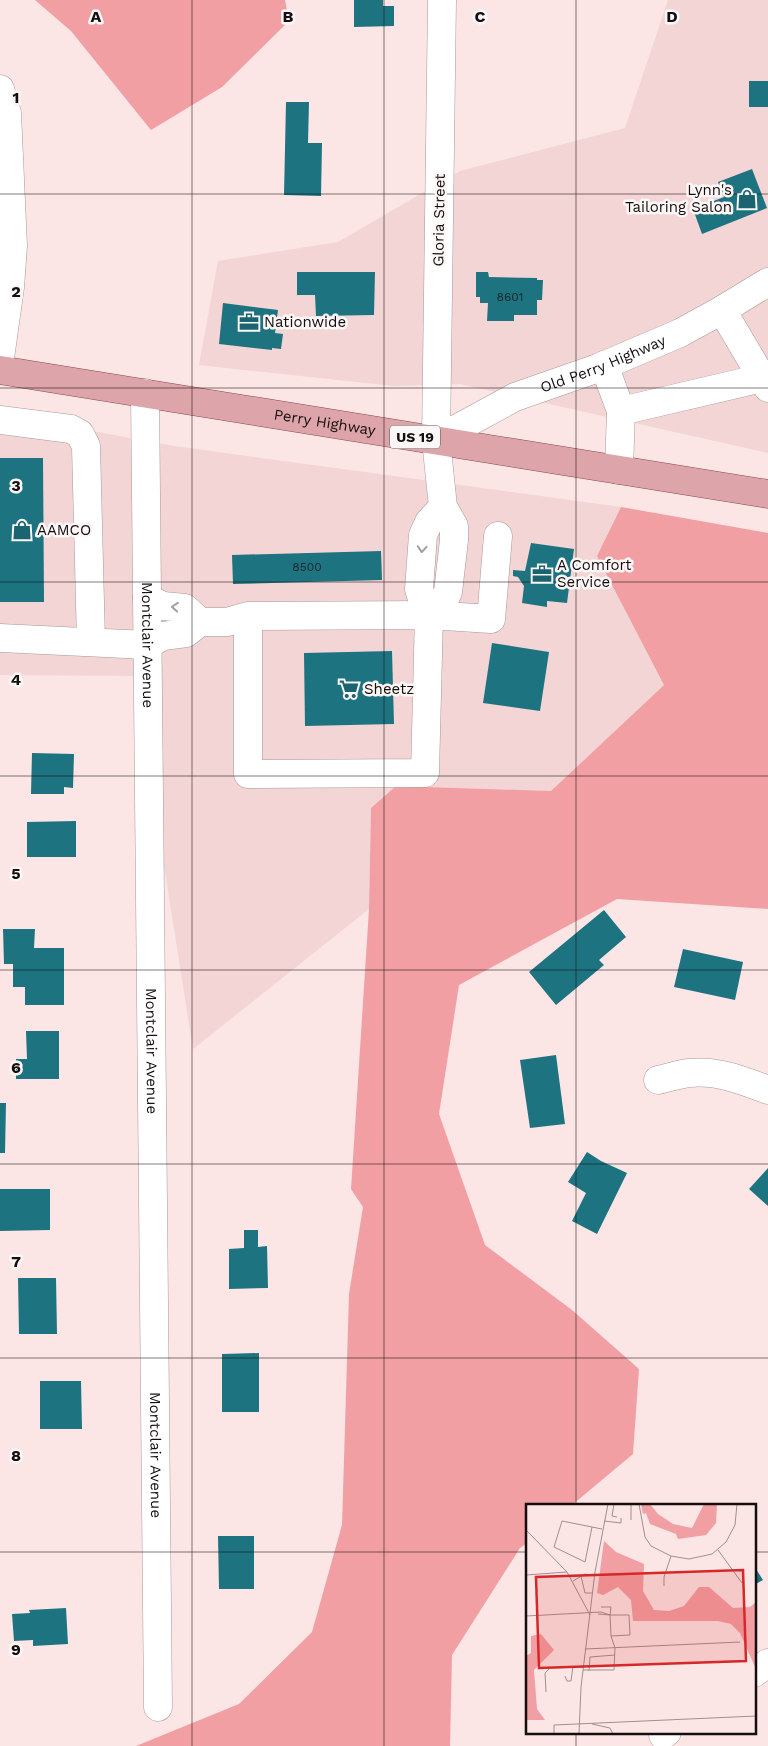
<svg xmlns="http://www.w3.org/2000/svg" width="768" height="1746" font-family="'Work Sans',sans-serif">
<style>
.built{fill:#f3d5d5}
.forest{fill:#f29fa3}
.building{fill:#1e7381}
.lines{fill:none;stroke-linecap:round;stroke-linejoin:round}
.minor-casing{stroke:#ac9797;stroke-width:29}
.major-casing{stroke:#89484e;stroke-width:29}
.minor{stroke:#fff;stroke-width:28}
.major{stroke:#dda4a9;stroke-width:28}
.oneway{stroke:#a19f9f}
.grid{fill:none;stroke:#150e0e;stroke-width:1;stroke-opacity:0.55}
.labels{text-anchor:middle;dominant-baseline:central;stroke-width:5;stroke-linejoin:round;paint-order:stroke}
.number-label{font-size:12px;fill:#17272b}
.shield{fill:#fcf7f7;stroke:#5a5454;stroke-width:1}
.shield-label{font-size:14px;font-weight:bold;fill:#150e0e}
.poi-label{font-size:15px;fill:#150e0e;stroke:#fcf7f7;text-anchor:start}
.street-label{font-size:15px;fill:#150e0e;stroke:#fcf7f7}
.inset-road{fill:none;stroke:#a08f8f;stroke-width:1}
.view{fill:#d62828;fill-opacity:0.15;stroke:#d62828;stroke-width:2.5}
.inset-edge{fill:none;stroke:#150e0e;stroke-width:2.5}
.grid-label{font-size:16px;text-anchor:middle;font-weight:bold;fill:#150e0e;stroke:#fcf7f7;stroke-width:5;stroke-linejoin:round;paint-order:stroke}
</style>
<rect width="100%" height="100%" fill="#fce5e5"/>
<g class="built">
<path d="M668,0H768V453L460,384L394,386L199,365L218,261L338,242L460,171L625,128Z"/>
<path d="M0,414L174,446L621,507L597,556L665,684L551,791L396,786L371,808L369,909L193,1049L134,676L0,675Z"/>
</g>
<g class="forest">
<path d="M35,0H285L289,21L222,87L151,130L71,31Z"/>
<path d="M621,507L768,533V909L617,899L459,985L439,1114L485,1245L572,1310L639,1369L633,1454L572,1505H527V1543L520,1548L452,1655L450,1746H136L239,1704L312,1632L342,1525L349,1294L363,1207L351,1189L369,909L371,808L396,786L551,791L664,685L597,556Z"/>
</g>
<g class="building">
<path d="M354,0H383V6H394V26L354,27Z"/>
<rect x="749" y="81" width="19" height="26"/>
<path d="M286,102H309L308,143H322L321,196L284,195Z"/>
<path d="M752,169L767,208L702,234L693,209L724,197L718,182Z"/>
<path d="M297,272H375L374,315L316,316L315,295H297Z"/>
<path d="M476,272H488L489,277L537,278V280H543L542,300H537V315H514V321H487L488,303H480V297H476Z"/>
<path d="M223,303L278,310L275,333L283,334L281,349L272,348V350L219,344Z"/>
<path d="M0,458H43L44,602H0Z"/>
<path d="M531,543L574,549L567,603L547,601V607L522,603L524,586L518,577L513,576V570L525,571Z"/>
<path d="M381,551L382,580L233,584L232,555Z"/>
<path d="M492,643L549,652L540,711L483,703Z"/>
<path d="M392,651L394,724L305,726L304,653Z"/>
<path d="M32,753L74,754L73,788L64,787V794H31Z"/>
<path d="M76,821V857H27V822Z"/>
<path d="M604,910L626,937L599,960L604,965L556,1005L529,972Z"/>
<path d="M3,929H35L34,948H64V1005H25V987H13V964H4Z"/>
<path d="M683,949L743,962L735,1000L674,987Z"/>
<path d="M26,1031H59V1079H16V1059H27Z"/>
<path d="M556,1055L565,1124L530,1128L520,1060Z"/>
<path d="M0,1103H6L5,1153H0Z"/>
<path d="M587,1152L601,1161L627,1173L597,1234L572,1221L586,1193L568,1182Z"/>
<path d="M768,1168V1206L749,1189Z"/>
<path d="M0,1189H50V1230L0,1231Z"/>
<path d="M244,1230H258V1247L267,1246L268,1288L229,1289V1249L244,1248Z"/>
<path d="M18,1278H56L57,1334H19Z"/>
<path d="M259,1353V1412H222V1354Z"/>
<path d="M40,1381H81L82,1429H40Z"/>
<path d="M218,1536H254V1589H219Z"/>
<path d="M754,1566L763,1580L754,1585Z"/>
<path d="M66,1608L68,1644L33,1646V1640L14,1641L12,1614L30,1613L29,1610Z"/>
</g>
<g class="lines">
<defs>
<g id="minor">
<path d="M442,0L436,440L443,507L454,526V540L448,592L443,602L429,615L422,599L419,589L423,535L429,522L443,507"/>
<path d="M0,89L7,113L13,246L10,287L0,358"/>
<path d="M722,310L768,388"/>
<path d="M604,365L621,411"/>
<path id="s1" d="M145,393L158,1707"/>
<path d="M0,420L71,429L80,434L86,446L91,642"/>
<path id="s2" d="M436,440L515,397L598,368L680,333L722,310L768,282"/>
<path d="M619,470L621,411L762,378"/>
<path d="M147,598L163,606L185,608L200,622"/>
<path d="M429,615L491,619L498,536"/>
<path d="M0,638L147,645L163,636L186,633L200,622H227L248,616L429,615L425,773L248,774V616"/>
<path d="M658,1080C668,1078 679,1074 689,1073C717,1070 742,1080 768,1090"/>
<path d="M754,1673L768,1663"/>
<path d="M663,1735L667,1732"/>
</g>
<g id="major">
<path id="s3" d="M0,370L768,494"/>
</g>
</defs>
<use href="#minor" class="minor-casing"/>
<use href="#major" class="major-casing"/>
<use href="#minor" class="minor"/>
<use href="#major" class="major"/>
</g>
<defs><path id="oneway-chevron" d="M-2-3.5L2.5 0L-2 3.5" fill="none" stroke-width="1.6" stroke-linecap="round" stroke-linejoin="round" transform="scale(1.25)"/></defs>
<g class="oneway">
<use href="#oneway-chevron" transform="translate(422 549) rotate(94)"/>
<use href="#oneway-chevron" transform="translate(175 607) rotate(-175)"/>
</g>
<path class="grid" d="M192,0V1746M384,0V1746M576,0V1505M0,194H768M0,388H768M0,582H768M0,776H768M0,970H768M0,1164H768M0,1358H768M0,1552H527M754,1552H768M576,1732V1746"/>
<defs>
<symbol id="shop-bare" viewBox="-9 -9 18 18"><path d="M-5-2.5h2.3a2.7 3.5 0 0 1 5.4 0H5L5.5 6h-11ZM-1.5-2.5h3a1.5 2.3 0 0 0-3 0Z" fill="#196470" stroke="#fcf7f7" stroke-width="2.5" paint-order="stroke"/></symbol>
<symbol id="office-bare" viewBox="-9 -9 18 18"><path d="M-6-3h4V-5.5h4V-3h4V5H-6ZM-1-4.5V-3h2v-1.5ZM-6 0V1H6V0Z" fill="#196470" stroke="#fcf7f7" stroke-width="2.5" paint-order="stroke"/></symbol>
<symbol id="supermarket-bare" viewBox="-9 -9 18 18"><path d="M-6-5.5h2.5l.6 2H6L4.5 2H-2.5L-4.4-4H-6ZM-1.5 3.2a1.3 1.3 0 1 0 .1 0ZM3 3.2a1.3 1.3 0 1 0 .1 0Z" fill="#196470" stroke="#fcf7f7" stroke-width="2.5" paint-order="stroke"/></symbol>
</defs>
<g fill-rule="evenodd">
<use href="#shop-bare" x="733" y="185" width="28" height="28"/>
<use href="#office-bare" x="235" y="308" width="28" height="28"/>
<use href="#shop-bare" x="8" y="516" width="28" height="28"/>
<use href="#office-bare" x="528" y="560" width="28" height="28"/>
<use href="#supermarket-bare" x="335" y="675" width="28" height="28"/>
</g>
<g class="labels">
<g class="number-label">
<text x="510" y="297">8601</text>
<text x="307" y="567">8500</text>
</g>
<rect class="shield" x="390" y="425.5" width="50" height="23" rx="4"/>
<g class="shield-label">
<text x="415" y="437">US 19</text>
</g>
<g class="poi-label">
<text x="732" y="190" text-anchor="end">Lynn's<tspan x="732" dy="17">Tailoring Salon</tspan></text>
<text x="264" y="322">Nationwide</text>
<text x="37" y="530">AAMCO</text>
<text x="557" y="565">A Comfort<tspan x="557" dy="17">Service</tspan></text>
<text x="364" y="689">Sheetz</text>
</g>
<g class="street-label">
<text transform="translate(439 220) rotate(-89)">Gloria Street</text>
<text stroke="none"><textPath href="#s2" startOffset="184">Old Perry Highway</textPath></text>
<text stroke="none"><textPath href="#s3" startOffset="329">Perry Highway</textPath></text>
<text stroke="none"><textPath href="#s1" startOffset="252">Montclair Avenue</textPath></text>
<text stroke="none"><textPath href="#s1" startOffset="658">Montclair Avenue</textPath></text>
<text stroke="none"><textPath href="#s1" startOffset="1062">Montclair Avenue</textPath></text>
</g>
</g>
<g transform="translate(526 1504)">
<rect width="230" height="230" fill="#fce5e5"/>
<path d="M115,0H124L132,10L147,20L166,24L178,0H191L190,19L180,31L152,35L150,30L124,20L120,9L117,10ZM78,37L90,48L118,60L117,87L128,106L143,107L158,102L173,83H183L207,104L224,103L230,98V165L214,129L205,120L192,117H107L105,96L92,83L77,91L71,89ZM15,130L28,146L8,166L11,205L19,216H0V152L5,149V132Z" fill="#f29fa3"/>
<path class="inset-road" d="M88,0L86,12L91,13M113,0L119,33L125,42L145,52L163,55L186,50L200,38L209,21L211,0M105,16V0M78,17L95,19V14M66,23L59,58L28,43L36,17L76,25M0,26L41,68L64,111M192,46L216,79M0,71L41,68M55,72L59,89H66M47,77L59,70L69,72M138,82V73L145,52M75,103H85L84,111M0,112L75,108L84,111L72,110M59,145L214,138M57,166H88L89,144L85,132L84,111H103L104,131L85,132M63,167L64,153L89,151M39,172L41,177H45L47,162M20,188L19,169L24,164L57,163M66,220L84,224L87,230M28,230V221L230,212M53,230L55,183L69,68L82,0"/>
<path class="view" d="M217,66L220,157L13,164L10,73Z"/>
<rect width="230" height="230" class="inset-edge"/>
</g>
<g class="grid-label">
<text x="96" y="22">A</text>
<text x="288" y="22">B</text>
<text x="480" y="22">C</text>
<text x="672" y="22">D</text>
<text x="16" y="103">1</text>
<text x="16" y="297">2</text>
<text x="16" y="491">3</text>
<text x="16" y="685">4</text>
<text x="16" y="879">5</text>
<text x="16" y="1073">6</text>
<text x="16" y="1267">7</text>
<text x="16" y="1461">8</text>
<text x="16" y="1655">9</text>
</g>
</svg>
